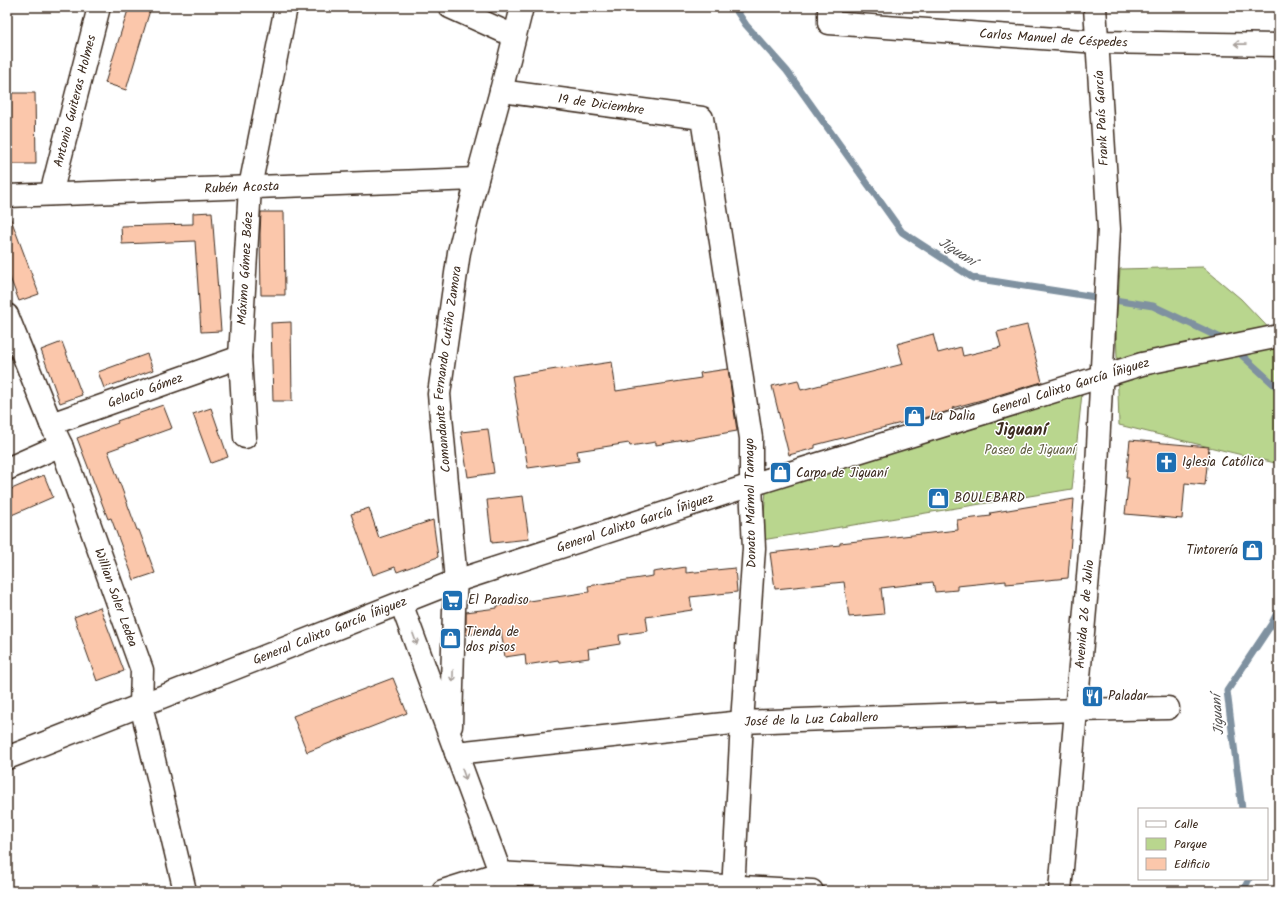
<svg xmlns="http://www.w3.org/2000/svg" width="1286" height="898" font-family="Kalam,sans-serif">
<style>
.green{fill:#b9d68e;stroke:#7a8056}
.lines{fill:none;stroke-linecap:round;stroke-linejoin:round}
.stream{stroke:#7f91a0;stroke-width:7}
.building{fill:#fbc7ab;stroke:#3b2a1e}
.minor-casing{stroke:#3b2a1e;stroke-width:25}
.major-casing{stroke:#3b2a1e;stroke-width:25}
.minor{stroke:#fff;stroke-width:22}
.major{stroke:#fff;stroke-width:22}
.oneway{stroke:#a79f9a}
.labels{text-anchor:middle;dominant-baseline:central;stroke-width:3;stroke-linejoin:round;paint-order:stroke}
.street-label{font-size:13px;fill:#3b2a1e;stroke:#fff}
.poi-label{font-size:13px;fill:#3b2a1e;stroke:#fff;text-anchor:start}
.park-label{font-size:13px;fill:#615e40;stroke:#fff}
.water-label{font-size:14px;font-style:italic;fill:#575554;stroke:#fff}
.district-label{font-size:17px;font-weight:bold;fill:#3b2a1e;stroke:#fff}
</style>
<rect width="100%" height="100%" fill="#fff"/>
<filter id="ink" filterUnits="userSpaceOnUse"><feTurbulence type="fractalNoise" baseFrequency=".025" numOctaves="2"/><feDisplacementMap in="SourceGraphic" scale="8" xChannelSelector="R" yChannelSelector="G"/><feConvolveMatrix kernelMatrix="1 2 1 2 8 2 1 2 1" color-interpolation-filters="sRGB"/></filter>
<g filter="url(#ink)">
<g class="green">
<path d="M1203,267L1241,299L1279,339V464L1119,425L1116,327L1120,269Z"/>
<path d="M1083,384L1072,489L762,540L766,490Z"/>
</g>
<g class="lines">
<g class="stream">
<path d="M734,7L746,25L787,71L902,232L973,278L1153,306L1227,341"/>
<path d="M1235,349L1279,389"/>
<path d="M1242,809L1227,691L1271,625L1279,609"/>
<path d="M1243,891L1249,879"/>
</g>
</g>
<g class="building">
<path d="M129,7H151L126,90L105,83Z"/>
<path d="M7,93H35L36,164H7Z"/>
<path d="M212,212L221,331L201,332L195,241L122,244L121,226L193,224V213Z"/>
<path d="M261,212H284L285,295H261L260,234Z"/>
<path d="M7,214H9L39,294L19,301L7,270Z"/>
<path d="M291,322L292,401H273L271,323Z"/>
<path d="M1027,325L1042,382L985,399L952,408L953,410L917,420V419L815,445V448L789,455L772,386L798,380L801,390L903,364L897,344L933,334L938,353L961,347L963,356L1001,347L997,332Z"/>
<path d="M62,342L82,395L60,403L41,350Z"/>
<path d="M147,354L153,370L104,388L98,372Z"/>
<path d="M612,362L616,391L701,378L700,373L728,369L737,431L656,445V442L630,446L629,443L577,451L579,461L528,468L512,376L563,368L564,369Z"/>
<path d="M163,405L172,428L108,451L137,530H139L155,573L134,580L111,518L108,519L77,438L118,423L117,421Z"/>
<path d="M211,408L228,457L211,463L193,414Z"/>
<path d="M488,429L494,473L468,477L461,432Z"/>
<path d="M1130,440L1209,447L1205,485L1185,483L1182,519L1125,514L1129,478H1126Z"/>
<path d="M44,475L53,497L7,517V491Z"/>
<path d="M523,496L529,539L492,543L487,500Z"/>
<path d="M1074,499L1068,578L1006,584V581L957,586V590L935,592L933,582L881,588L884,614L849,617L844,582L775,589L770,553L840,545V543L958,530L957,520L991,516L990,513Z"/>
<path d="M369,508L379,538L433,520L438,557L397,572L395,567L373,575L351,514Z"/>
<path d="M686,567V573L735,568L737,592L690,597L692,610L646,617L648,631L619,635L620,644L588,649L589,658L559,662L558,660L526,665L525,654L505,657L501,630L466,635V612L497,608V606L589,592L588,586L653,576V572Z"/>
<path d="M100,607L124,671L97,681L74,617Z"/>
<path d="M393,678L407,713L307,752L293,716Z"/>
</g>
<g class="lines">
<defs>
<g id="minor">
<path d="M450,7L514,36"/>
<path id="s1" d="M829,7V23L1098,42L1279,45"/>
<path id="s2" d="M501,91L702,118L751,438V485L1142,364L1279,336"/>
<path id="s3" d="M51,194L99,7"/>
<path id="s4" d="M7,196L477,179"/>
<path id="s5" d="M7,315L51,424L61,445L142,670L141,705L185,891"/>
<path id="s6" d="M51,424L240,357"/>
<path id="s7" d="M245,437L240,357L250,187L286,7"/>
<path d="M7,469L61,445"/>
<path d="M401,603L507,891"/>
<path d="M451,726L454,609L456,581"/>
<path id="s8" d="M456,753L742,722L1077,710L1168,708"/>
<path d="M443,891L500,873L812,891"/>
<path id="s9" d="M1060,891L1096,486L1109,229L1095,7"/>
</g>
<g id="major">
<path id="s10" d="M456,581L439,394L459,252L477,179L501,91L522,7"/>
<path id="s11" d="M7,758L456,581L751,485L754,548L742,722L733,891"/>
</g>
</defs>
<use href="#minor" class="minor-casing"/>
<use href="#major" class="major-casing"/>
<use href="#minor" class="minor"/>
<use href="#major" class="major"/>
</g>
<defs><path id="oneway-shaft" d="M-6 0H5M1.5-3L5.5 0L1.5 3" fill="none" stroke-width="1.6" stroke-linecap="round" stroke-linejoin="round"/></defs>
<g class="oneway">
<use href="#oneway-shaft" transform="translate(1240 44) rotate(-179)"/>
<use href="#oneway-shaft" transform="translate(415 639) rotate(70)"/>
<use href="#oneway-shaft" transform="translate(453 676) rotate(91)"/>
<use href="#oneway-shaft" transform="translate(464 774) rotate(70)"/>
</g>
</g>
<defs>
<symbol id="shop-square" viewBox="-11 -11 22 22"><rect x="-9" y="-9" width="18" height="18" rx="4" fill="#1f6fb2" stroke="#fff"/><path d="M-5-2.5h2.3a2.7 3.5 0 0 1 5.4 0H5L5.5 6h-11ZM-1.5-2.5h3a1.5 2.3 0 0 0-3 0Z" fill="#fff"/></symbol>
<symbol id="church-square" viewBox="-11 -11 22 22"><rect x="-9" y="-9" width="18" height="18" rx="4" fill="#1f6fb2" stroke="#fff"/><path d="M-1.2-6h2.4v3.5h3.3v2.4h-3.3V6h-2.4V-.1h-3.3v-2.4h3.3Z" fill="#fff"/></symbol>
<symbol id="supermarket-square" viewBox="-11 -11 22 22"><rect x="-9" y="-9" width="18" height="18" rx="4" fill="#1f6fb2" stroke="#fff"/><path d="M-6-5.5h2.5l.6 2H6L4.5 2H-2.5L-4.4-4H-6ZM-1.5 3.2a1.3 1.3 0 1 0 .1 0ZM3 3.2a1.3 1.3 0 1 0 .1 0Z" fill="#fff"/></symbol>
<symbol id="restaurant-square" viewBox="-11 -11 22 22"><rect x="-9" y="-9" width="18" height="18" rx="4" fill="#1f6fb2" stroke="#fff"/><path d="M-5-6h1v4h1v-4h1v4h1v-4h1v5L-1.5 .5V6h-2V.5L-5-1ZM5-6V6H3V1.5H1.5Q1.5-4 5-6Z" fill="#fff"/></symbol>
</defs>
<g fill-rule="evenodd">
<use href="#shop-square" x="902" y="404" width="25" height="25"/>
<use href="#church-square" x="1154" y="450" width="25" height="25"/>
<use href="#shop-square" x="768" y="460" width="25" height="25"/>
<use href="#shop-square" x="926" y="486" width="25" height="25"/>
<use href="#shop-square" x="1240" y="538" width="25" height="25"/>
<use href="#supermarket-square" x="440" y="588" width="25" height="25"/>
<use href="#shop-square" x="438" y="626" width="25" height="25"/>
<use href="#restaurant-square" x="1080" y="684" width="25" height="25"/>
</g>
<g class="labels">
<g class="street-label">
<text stroke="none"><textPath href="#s1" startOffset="241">Carlos Manuel de Céspedes</textPath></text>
<text stroke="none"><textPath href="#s3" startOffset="96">Antonio Guiteras Holmes</textPath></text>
<text stroke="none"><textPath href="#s2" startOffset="101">19 de Diciembre</textPath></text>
<text transform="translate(1102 118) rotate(-93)">Frank País García</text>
<text stroke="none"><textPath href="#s4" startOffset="235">Rubén Acosta</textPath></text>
<text stroke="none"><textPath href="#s7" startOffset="169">Máximo Gómez Báez</textPath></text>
<text stroke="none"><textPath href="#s10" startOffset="213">Comandante Fernando Cutiño Zamora</textPath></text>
<text stroke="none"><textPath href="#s2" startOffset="908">General Calixto García Íñiguez</textPath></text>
<text stroke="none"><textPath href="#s6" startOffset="100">Gelacio Gómez</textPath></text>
<text transform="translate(751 503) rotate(-91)">Donato Mármol Tamayo</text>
<text stroke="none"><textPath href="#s11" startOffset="671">General Calixto García Íñiguez</textPath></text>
<text stroke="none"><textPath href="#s5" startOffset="303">Willian Soler Ledea</textPath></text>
<text stroke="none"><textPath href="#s9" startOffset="278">Avenida 26 de Julio</textPath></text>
<text stroke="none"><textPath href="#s11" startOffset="347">General Calixto García Íñiguez</textPath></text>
<text stroke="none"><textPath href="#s8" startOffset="357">José de la Luz Caballero</textPath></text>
</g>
<g class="poi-label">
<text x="930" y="416">La Dalia</text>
<text x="1182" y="462">Iglesia Católica</text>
<text x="796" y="473">Carpa de Jiguaní</text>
<text x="954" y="498">BOULEBARD</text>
<text x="1238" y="550" text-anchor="end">Tintorería</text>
<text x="468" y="600">El Paradiso</text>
<text x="466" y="632">Tienda de<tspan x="466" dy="15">dos pisos</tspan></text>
<text x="1108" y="696">Paladar</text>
</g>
<g class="park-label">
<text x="1030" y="450">Paseo de Jiguaní</text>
</g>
<g class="water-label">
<text transform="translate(957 252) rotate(33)">Jiguaní</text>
<text transform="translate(1218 715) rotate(-94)">Jiguaní</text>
</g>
<g class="district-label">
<text x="1021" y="430">Jiguaní</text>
</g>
</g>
<rect width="1286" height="898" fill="none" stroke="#fff" stroke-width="24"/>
<rect x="12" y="12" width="1262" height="874" fill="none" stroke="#3b2a1e" stroke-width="1.5" filter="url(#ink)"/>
<rect x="1138" y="808" width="130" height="72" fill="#ffffff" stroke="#b1aaa5"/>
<rect x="1146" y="821" width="20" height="6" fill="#ffffff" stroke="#b1aaa5"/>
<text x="1174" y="828" font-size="12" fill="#3b2a1e">Calle</text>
<rect x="1146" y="838" width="20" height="12" fill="#b9d68e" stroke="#b1aaa5"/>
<text x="1174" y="848" font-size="12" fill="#3b2a1e">Parque</text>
<rect x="1146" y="858" width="20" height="12" fill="#fbc7ab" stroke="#b1aaa5"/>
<text x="1174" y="868" font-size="12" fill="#3b2a1e">Edificio</text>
</svg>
